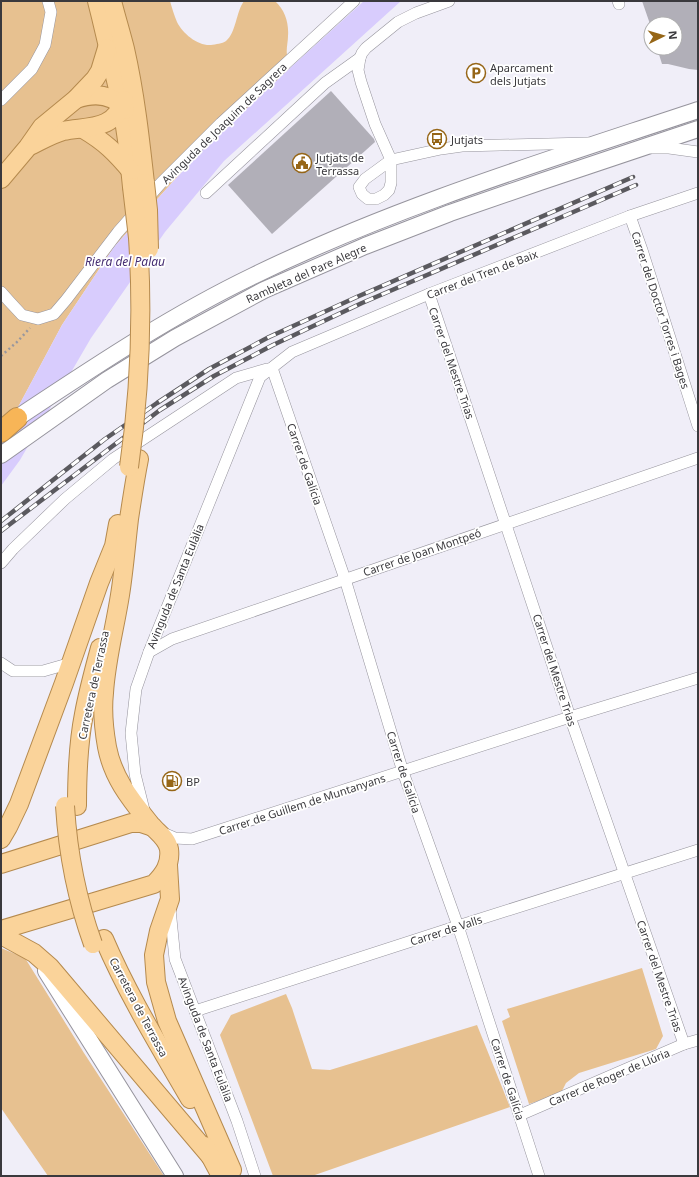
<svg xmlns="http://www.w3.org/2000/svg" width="699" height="1177" font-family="'Noto Sans',sans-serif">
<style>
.green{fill:#e7c190}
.water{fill:#d8ccfd}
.building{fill:#b1afb8}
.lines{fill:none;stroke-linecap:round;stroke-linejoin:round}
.street-casing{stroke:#96949d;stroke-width:12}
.secondary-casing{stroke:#96949d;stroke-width:18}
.primary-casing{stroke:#b58a4e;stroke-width:20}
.highway-casing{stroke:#b58a4e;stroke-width:22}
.path{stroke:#98979e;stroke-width:2.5;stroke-dasharray:2 3;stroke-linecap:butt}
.street{stroke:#fff;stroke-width:11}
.secondary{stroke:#fff;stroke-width:16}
.primary{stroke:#fad39a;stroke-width:18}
.highway{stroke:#f7b557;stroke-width:20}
.rail-casing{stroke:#5b5a5f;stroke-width:4.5}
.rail{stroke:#fff;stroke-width:3;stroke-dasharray:9;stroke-linecap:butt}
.primary-bridge-casing{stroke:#b58a4e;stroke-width:20;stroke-linecap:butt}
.primary-bridge{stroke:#fad39a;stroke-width:18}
.labels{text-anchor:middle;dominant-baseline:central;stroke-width:3.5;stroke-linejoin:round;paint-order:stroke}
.poi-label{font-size:11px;fill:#3a393d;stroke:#fff;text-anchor:start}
.street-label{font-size:11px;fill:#3a393d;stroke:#fff}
.water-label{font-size:12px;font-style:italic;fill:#462e73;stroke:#fff}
</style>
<rect width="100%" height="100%" fill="#f0eef8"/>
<g class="green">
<path d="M1,1H170C172,8 174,15 177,22C183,34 198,46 211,45C216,44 222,44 226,41C236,33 236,12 244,1H275C285,10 289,23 288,36C288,42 286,49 287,55C287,59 289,64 290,68L198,154L114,247L62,325L1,439Z"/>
<path d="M1,948L25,958L84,1053L164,1176H48L1,1108Z"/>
<path d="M642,968L663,1036L656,1049L579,1073L566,1083L561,1093L529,1104L502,1021L510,1017L507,1009Z"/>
<path d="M286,994L292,1008L312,1069L330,1070L477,1025L510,1107L312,1176H273L220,1035L231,1015Z"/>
</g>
<path class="water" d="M364,1H401L224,161L165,232L91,338L20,460L1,486V439L62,325L114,247L198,154L290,68Z"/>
<g class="building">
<path d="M642,1H698V70L689,69L668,64H662L657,48H675V24H650Z"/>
<path d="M331,91L374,139L375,142L272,234L228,185Z"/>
</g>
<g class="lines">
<defs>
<g id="street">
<path d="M449,1L416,13L398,22L366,48L362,53L360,58L358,70L361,82L375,124L391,160V183L389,190L384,195L376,199H368L362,194L359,187L365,179L391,160L441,149L462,146L588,143"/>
<path d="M618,1L619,4"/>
<path d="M1,100L32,69L45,45L51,12L48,1"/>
<path d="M652,148H669L698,152"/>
<path d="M206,193L325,83L360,58"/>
<path d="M630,216L642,250L698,426"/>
<path d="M1,292L9,301L22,315L38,319L54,314L66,300L118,232L161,183L221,123L354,1"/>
<path d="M429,294L570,717L684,1044"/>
<path d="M272,368L345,579L403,772L458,926L539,1176"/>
<path d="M1,563L13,549L65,499L113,459L236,378L267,369"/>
<path d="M149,652L172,639L698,458"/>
<path d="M1,663L13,671H43L71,663"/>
<path d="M144,810L135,774L131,733L136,689L149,652L260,377L292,352L429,294L630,216L698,193"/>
<path d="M161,832L175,838L192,839L570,717L698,678"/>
<path d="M170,909L175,959L237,1121L255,1176"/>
<path d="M195,1011L458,926L698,850"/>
<path d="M520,1115L684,1044L698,1040"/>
</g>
<g id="secondary">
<path d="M17,418C94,367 170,316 253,276C396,206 548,160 698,110"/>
<path d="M1,455L107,380L175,338L264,290L365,246L450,213L540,182L698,129"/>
<path d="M46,971L175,1176"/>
</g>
<g id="primary">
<path d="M97,1L101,17L122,106L128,147L132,187"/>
<path d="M112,1C116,17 121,33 125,49C135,93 140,138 145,183"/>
<path d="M76,99C94,93 113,93 125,110"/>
<path d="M83,129C105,142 115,152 131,171"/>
<path d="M32,145C42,140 52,134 63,131C88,126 114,131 124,100"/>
<path d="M1,179L28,147L42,127L76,99L95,79L100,71L107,48"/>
<path d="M77,806C77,775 78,744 84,714C88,692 94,670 100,648"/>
<path d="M1,839L8,827L19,804L64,683L99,583L114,546L118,524"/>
<path d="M1,864L131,823H141L153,827"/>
<path d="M168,865L170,899L159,931L154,955L156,982L167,1021L232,1170"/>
<path d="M1,930L154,884C164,874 171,864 169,849C167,838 158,833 151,825C132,801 113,779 107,747C104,730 102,711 104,693C106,660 115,627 120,595C124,570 126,544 129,519C132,499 135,479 139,459"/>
<path d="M1,935L34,953L50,967L211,1157"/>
<path d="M104,939C128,995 160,1047 190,1099"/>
<path d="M205,1146L221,1176"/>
</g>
<path id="highway" d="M1,432L17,418"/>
</defs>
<use href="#street" class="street-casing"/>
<use href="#secondary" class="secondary-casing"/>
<use href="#primary" class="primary-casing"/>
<use href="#highway" class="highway-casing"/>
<path class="path" d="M1,356L17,342L30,328"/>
<use href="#street" class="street"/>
<use href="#secondary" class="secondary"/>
<use href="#primary" class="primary"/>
<use href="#highway" class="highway"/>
<defs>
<g id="rail">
<path d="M1,521L105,439L157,403L209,369L269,337L359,296L633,177"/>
<path d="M1,531L160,410L214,376L273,345L362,303L636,185"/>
</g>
</defs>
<use href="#rail" class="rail-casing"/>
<use href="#rail" class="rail"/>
<defs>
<g id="primary-bridge">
<path d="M145,183L148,210L149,249"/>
<path d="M129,467C140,391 143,314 138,238C136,221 134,204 132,187"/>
<path d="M65,806C68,855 76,897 93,944"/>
</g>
</defs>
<use href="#primary-bridge" class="primary-bridge-casing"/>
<use href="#primary-bridge" class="primary-bridge"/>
</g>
<defs>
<symbol id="parking-ring" viewBox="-11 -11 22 22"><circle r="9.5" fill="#fff" stroke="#966617" stroke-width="1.5"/><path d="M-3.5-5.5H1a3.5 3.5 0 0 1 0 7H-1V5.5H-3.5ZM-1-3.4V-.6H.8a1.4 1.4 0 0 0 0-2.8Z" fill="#966617"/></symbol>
<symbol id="bus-ring" viewBox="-11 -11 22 22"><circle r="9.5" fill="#fff" stroke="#966617" stroke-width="1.5"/><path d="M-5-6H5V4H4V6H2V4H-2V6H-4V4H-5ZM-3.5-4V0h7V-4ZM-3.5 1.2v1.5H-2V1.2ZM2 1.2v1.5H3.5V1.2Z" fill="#966617"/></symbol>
<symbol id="civic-ring" viewBox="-11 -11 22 22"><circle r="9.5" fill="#fff" stroke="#966617" stroke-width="1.5"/><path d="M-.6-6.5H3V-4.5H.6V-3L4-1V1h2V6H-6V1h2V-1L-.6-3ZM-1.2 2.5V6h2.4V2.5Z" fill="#966617"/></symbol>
<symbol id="fuel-ring" viewBox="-11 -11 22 22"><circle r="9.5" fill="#fff" stroke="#966617" stroke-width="1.5"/><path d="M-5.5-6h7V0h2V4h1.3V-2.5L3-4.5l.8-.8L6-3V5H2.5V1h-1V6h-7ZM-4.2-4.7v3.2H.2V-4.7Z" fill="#966617"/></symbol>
</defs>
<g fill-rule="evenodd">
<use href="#parking-ring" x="465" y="62" width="22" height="22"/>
<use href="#bus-ring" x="426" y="128" width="22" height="22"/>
<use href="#civic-ring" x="291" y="152" width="22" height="22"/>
<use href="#fuel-ring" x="161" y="770" width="22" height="22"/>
</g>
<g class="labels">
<g class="poi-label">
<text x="490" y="67">Aparcament<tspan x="490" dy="13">dels Jutjats</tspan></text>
<text x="451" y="139">Jutjats</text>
<text x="316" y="157">Jutjats de<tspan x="316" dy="13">Terrassa</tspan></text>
<text x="186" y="781">BP</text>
</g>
<g class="street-label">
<text transform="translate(224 123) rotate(-44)">Avinguda de Joaquim de Sagrera</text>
<text transform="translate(306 273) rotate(-24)">Rambleta del Pare Alegre</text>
<text transform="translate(482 274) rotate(-21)">Carrer del Tren de Baix</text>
<text transform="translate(661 310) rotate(72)">Carrer del Doctor Torres i Bages</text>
<text transform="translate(452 363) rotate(71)">Carrer del Mestre Trias</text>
<text transform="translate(305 464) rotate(71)">Carrer de Galícia</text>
<text transform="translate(422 552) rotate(-19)">Carrer de Joan Montpeó</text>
<text transform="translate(175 586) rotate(-68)">Avinguda de Santa Eulàlia</text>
<text transform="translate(555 670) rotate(72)">Carrer del Mestre Trias</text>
<text transform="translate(93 685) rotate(-78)">Carretera de Terrassa</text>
<text transform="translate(404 772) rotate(72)">Carrer de Galícia</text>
<text transform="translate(302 804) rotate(-18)">Carrer de Guillem de Muntanyans</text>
<text transform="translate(446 930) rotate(-18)">Carrer de Valls</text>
<text transform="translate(660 976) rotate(71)">Carrer del Mestre Trias</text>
<text transform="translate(139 1007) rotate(62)">Carretera de Terrassa</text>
<text transform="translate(206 1039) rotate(69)">Avinguda de Santa Eulàlia</text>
<text transform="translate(609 1077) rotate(-23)">Carrer de Roger de Llúria</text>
<text transform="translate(508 1079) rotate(72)">Carrer de Galícia</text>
</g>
<g class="water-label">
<text x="125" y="261">Riera del Palau</text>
</g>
</g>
<rect width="699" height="1177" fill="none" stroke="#3a393d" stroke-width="4"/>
<g transform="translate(663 36) rotate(85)"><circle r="19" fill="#ffffff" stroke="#b0b0b1"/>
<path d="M0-3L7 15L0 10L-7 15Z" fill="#966617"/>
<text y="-6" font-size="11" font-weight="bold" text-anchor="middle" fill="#3a393d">N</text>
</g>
</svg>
